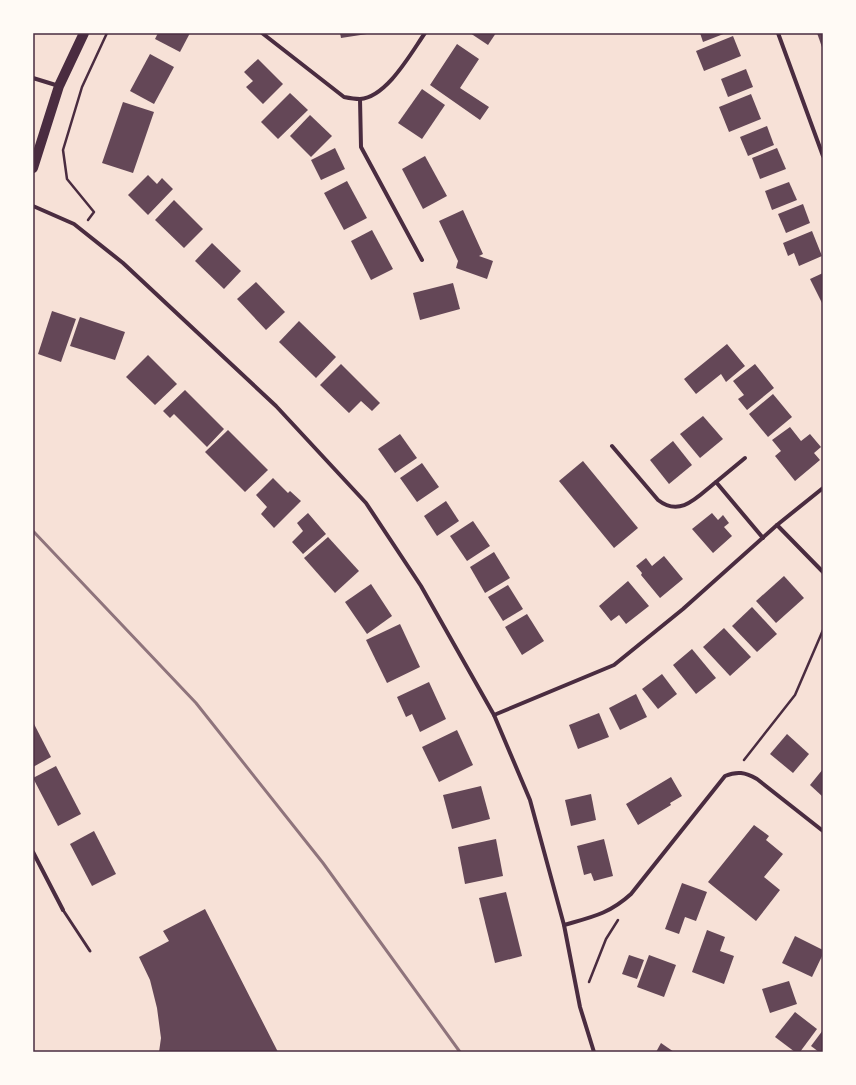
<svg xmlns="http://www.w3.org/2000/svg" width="856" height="1085" font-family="'Fira Sans Condensed',sans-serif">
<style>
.building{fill:#644757}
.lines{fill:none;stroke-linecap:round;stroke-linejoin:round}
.path{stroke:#4a2c40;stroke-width:2.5}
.service{stroke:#4a2c40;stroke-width:3}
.minor{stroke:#4a2c40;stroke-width:4}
.primary{stroke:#4a2c40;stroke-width:10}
.rail{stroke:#8f747c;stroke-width:3}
.neatline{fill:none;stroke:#4a2c40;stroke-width:1.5}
</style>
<rect width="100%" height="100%" fill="#f7e1d7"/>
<g class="building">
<path d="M158,33H190L180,52L155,39Z"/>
<path d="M340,33H367V34L341,38Z"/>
<path d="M470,33H496L488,45Z"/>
<path d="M700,33H726L703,42Z"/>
<path d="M817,33H823V50Z"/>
<path d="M733,36L741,56L704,71L696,51Z"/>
<path d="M457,44L479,59L460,88L489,107L480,120L430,85Z"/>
<path d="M150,54L174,67L154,104L130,91Z"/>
<path d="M258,59L283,84L263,104L246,87L253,81L244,72Z"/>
<path d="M746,69L753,87L728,97L721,79Z"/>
<path d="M422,89L445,105L422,139L398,123Z"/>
<path d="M290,93L308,110L278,139L261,122Z"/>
<path d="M751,94L761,119L729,132L719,107Z"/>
<path d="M123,102L154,112L133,173L102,163Z"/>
<path d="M310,115L332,136L311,157L290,136Z"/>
<path d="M767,126L774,145L748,156L740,137Z"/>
<path d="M335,148L345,169L321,180L311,160Z"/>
<path d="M777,148L786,169L760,179L752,158Z"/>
<path d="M425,156L447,196L423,209L402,169Z"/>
<path d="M148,175L157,184L162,178L173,189L148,215L128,195Z"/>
<path d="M347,181L367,218L344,230L324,193Z"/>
<path d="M789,182L797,200L772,210L765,191Z"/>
<path d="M174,200L203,229L184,248L155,220Z"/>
<path d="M803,204L810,223L786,233L778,214Z"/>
<path d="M463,210L483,254L479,256L493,261L487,279L456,268L458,261L439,221Z"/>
<path d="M372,230L393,269L371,280L351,241Z"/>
<path d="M812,231L822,256L799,266L794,253L788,256L783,243Z"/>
<path d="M212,243L241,271L224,289L195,261Z"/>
<path d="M823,273V305L810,279Z"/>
<path d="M256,282L285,312L266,330L237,299Z"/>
<path d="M453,283L460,309L420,320L413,293Z"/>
<path d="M52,311L76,319L61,362L38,354Z"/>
<path d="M80,317L125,332L115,360L70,346Z"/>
<path d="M299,321L336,357L316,378L279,342Z"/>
<path d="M727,344L745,366L726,382L721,374L696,394L684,379Z"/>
<path d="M148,355L177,384L155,405L126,377Z"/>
<path d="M341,364L380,403L372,411L361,401L349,413L320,385Z"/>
<path d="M755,364L774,388L747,410L738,399L744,395L733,381Z"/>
<path d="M185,390L224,429L207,447L174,414L170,418L163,411Z"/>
<path d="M773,394L792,417L768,437L749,414Z"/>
<path d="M703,416L723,439L700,458L680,434Z"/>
<path d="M790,427L801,441L810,434L821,447L814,453L820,460L795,481L775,456L781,451L772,440Z"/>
<path d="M228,430L268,470L245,492L205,452Z"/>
<path d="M400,434L417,458L395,473L378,449Z"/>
<path d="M673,441L692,465L669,484L650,460Z"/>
<path d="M583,461L638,528L614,548L559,481Z"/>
<path d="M422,463L439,487L417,502L400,478Z"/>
<path d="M273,478L288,493L290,491L301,501L274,528L261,514L267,507L256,495Z"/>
<path d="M446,501L459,521L437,536L424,516Z"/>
<path d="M308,513L326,534L303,554L292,542L303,531L297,523Z"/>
<path d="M712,513L718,520L723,515L729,523L724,527L732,536L713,553L692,529Z"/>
<path d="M473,521L490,546L467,561L450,536Z"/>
<path d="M328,537L359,571L335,593L304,558Z"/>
<path d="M494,552L510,578L485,593L470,567Z"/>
<path d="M664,556L683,579L660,598L641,575L642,573L636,566L646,558L652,566Z"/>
<path d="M784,576L804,598L776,623L756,601Z"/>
<path d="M628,581L649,606L626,624L619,615L611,621L599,606Z"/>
<path d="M371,584L392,616L367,634L345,602Z"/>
<path d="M508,585L523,609L503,621L488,597Z"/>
<path d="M752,607L777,634L757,652L732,626Z"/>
<path d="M527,614L544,641L522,655L505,627Z"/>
<path d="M400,624L420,667L387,683L366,640Z"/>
<path d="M724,628L751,657L730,676L703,647Z"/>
<path d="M692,649L716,678L696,694L673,665Z"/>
<path d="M662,674L677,694L658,709L642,689Z"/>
<path d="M429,682L446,719L420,732L412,714L406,717L397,697Z"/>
<path d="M636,694L647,717L620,730L609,708Z"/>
<path d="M599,713L609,737L578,749L569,725Z"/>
<path d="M33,722L51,757L33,767Z"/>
<path d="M457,730L473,765L439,782L422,747Z"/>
<path d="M787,734L809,754L793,773L770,754Z"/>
<path d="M56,766L81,814L58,826L33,778Z"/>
<path d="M823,769V797L810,785Z"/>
<path d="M671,777L682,796L670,803L671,805L638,825L626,804Z"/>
<path d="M481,786L490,819L452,829L443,795Z"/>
<path d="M591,794L596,820L571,826L565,800Z"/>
<path d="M754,825L769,836L766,840L783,854L764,877L780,890L756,921L708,882Z"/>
<path d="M94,831L116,874L92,886L70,844Z"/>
<path d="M496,839L503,876L465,884L458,847Z"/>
<path d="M604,839L613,876L594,881L591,873L584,875L577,846Z"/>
<path d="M682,883L707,892L696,921L685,917L679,934L665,929Z"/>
<path d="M506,892L522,956L495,963L479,898Z"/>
<path d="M205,909L278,1052H159L161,1038L157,1008L150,980L139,957L169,941L163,931Z"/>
<path d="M707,930L725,937L720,951L734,956L724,984L692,972Z"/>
<path d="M795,936L823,950V954L812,977L782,963Z"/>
<path d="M629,955L644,960L637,979L622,974Z"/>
<path d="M649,955L676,965L664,997L637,987Z"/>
<path d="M789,981L797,1004L770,1013L762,989Z"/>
<path d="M795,1012L817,1029L800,1052H795L775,1037Z"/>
<path d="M823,1030V1052H819L811,1046Z"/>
<path d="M661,1043L674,1052H656Z"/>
</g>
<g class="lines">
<g class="path">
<path d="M88,220L94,212L67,179L63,150L82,87L107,33"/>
<path d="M744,760L795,695L823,630"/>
<path d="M589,982L606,939L618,920"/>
</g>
<path class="service" d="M63,910L90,951"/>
<g class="minor">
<path d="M262,33L344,97C349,98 355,99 360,99C387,97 411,53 425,33"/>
<path d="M778,33L823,156"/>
<path d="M33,78L59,86"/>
<path d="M360,99L361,147L422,260"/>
<path d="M33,206L74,224L123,263L276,406L366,503L421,586L494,715L530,800L564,925L580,1007L594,1052"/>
<path d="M612,446L658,500C681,518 698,496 716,482L763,538"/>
<path d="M716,482L745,458"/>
<path d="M777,525L823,572"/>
<path d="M494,715L614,665L683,609L777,525L823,488"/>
<path d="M33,852L63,910"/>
<path d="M564,925C592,917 609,914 631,894L725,776C737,771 745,772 757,779L823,831"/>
</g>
<path class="primary" d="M33,168L59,86L84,33"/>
<path class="rail" d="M33,531L196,703L323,863L460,1052"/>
</g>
<rect width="856" height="1085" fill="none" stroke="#fffaf5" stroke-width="68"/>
<rect x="34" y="34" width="788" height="1017" class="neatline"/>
</svg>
